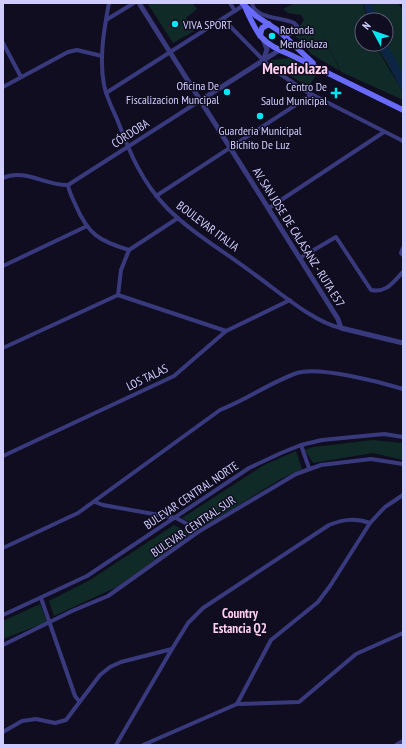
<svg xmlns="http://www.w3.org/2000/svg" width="406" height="748" font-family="'PT Sans Narrow',sans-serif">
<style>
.green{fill:#102a28}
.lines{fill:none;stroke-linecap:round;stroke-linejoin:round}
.river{stroke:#0d2544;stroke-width:8}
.minor{stroke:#393a7e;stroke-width:4}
.tertiary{stroke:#393a7e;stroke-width:5}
.secondary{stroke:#676afb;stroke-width:5.5}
.poi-dot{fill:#06e5f1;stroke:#100d20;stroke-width:1.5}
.labels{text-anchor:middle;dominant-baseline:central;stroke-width:3;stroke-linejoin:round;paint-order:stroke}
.poi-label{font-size:12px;fill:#d0cdfe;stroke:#100d20;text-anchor:start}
.street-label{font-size:12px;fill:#d0cdfe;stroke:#100d20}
.neighbourhood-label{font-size:13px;font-weight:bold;fill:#fecfef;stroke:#100d20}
.district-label{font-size:16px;font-weight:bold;fill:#fecfef;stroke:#100d20}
</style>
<rect width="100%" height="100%" fill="#100d20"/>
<g class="green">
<path d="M150,3H192L197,9L186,18L194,31L173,43L148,4Z"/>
<path d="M295,3H363L367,20H362V44H374L403,92V100L341,72L319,27L340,71L311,54L294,34L304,20L301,15L288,13L283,9Z"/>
<path d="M364,3H398L403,11V90L375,44H386V20H368Z"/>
<path d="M290,58L317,74L308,87L270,62L272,60Z"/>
<path d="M373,440L403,443V460L373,453L313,463L305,450L313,447Z"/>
<path d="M296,451L302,469L279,480L202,528L182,518L264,465Z"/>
<path d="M174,525L192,534L117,587L54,616L49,601L90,580Z"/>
<path d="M40,604L47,622L3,639V621Z"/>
</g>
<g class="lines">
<g class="river">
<path d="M368,3L372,20"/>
<path d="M381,44L392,61L403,85"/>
</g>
<g class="minor">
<path d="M109,3C104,29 99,58 104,85C106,96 112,108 117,119C130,153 141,181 167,208C192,233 225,252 254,274C278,291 313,322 341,328"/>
<path d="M230,3L235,11"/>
<path d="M252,3C254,19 283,17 294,23L297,26L286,38"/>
<path d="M223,19L270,67L305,91L403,141"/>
<path d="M106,20L134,3"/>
<path d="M3,43L21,77"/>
<path d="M3,87L68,52L77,50L102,56"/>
<path d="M106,93L244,5"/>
<path d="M3,178C24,168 47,186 68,185"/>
<path d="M68,185L201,100"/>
<path d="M68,185C69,192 73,199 76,206C88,234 99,241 129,250"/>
<path d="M156,196L311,95"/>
<path d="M269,208L384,132"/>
<path d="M403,248L401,253L403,255"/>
<path d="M300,258L336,237L371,290C387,293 393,282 403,272"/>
<path d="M3,266L85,227"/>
<path d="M118,295L226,331"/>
<path d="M118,295L121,270L129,250L178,218"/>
<path d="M3,348L118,295"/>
<path d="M301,445L309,468"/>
<path d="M3,456L174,376L226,331L290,300"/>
<path d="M95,502L103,505L176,518L193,527L198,532"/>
<path d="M3,548L78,513L220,410C246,400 271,382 297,373C319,366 380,382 403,389"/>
<path d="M41,598L75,696L79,701"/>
<path d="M3,615L87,576L249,468L281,453L301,445L322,440L384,434L403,437"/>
<path d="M3,645L72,611L108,596L198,532L296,474L321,465L371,459L403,464"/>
<path d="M237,704L271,640L318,602L330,586L370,523L385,507L403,495"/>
<path d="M3,732L22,721L36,719L55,723L66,720L100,675L110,667L121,662L172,649"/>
<path d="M116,745L172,649L188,623L203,608L329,525C344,519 355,518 370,523"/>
<path d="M143,745L237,704L299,702L356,654L403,633"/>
<path d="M396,745L403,741"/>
</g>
<g class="tertiary">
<path d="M139,3L338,319L341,328L403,343"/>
<path d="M263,39L267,49L264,59"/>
<path d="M201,100L278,51"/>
</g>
<g class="secondary">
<path d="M242,3L256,16L279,31L313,63"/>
<path d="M245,7C257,35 262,44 291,55L403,110"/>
<path d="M260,36L262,28L269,24"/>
</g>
</g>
<g class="poi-dot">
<circle cx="175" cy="24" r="4"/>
<circle cx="272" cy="36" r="4"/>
<circle cx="227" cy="92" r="4"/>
<path d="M334 87h4v4h4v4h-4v4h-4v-4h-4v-4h4z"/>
<circle cx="260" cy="116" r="4"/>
</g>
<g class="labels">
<g class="poi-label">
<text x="183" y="24">VIVA SPORT</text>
<text x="280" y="29">Rotonda<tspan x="280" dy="14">Mendiolaza</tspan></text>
<text x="219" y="85" text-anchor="end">Oficina De<tspan x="219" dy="14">Fiscalizacion Muncipal</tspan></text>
<text x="327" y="86" text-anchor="end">Centro De<tspan x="327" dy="14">Salud Municipal</tspan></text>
<text x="260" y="130" text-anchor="middle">Guarderia Municipal<tspan x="260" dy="14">Bichito De Luz</tspan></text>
</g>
<g class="street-label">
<text transform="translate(130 133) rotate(-33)">CÓRDOBA</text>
<text transform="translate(208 226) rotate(37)">BOULEVAR ITALIA</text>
<text transform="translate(299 237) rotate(58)">AV. SAN JOSE DE CALASANZ - RUTA E57</text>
<text transform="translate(147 377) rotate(-26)">LOS TALAS</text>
<text transform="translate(191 495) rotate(-34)">BULEVAR CENTRAL NORTE</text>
<text transform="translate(193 526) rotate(-34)">BULEVAR CENTRAL SUR</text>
</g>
<g class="neighbourhood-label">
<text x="240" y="613">Country<tspan x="240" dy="15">Estancia Q2</tspan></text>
</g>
<g class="district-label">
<text x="295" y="68">Mendiolaza</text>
</g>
</g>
<rect width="406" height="748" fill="none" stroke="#d0cdfe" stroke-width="8"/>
<g transform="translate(374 32) rotate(310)"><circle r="19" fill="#100d20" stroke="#5d5a79"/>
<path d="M0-3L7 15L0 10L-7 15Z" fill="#06e5f1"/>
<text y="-6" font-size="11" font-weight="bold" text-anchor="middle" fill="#d0cdfe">N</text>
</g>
</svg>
